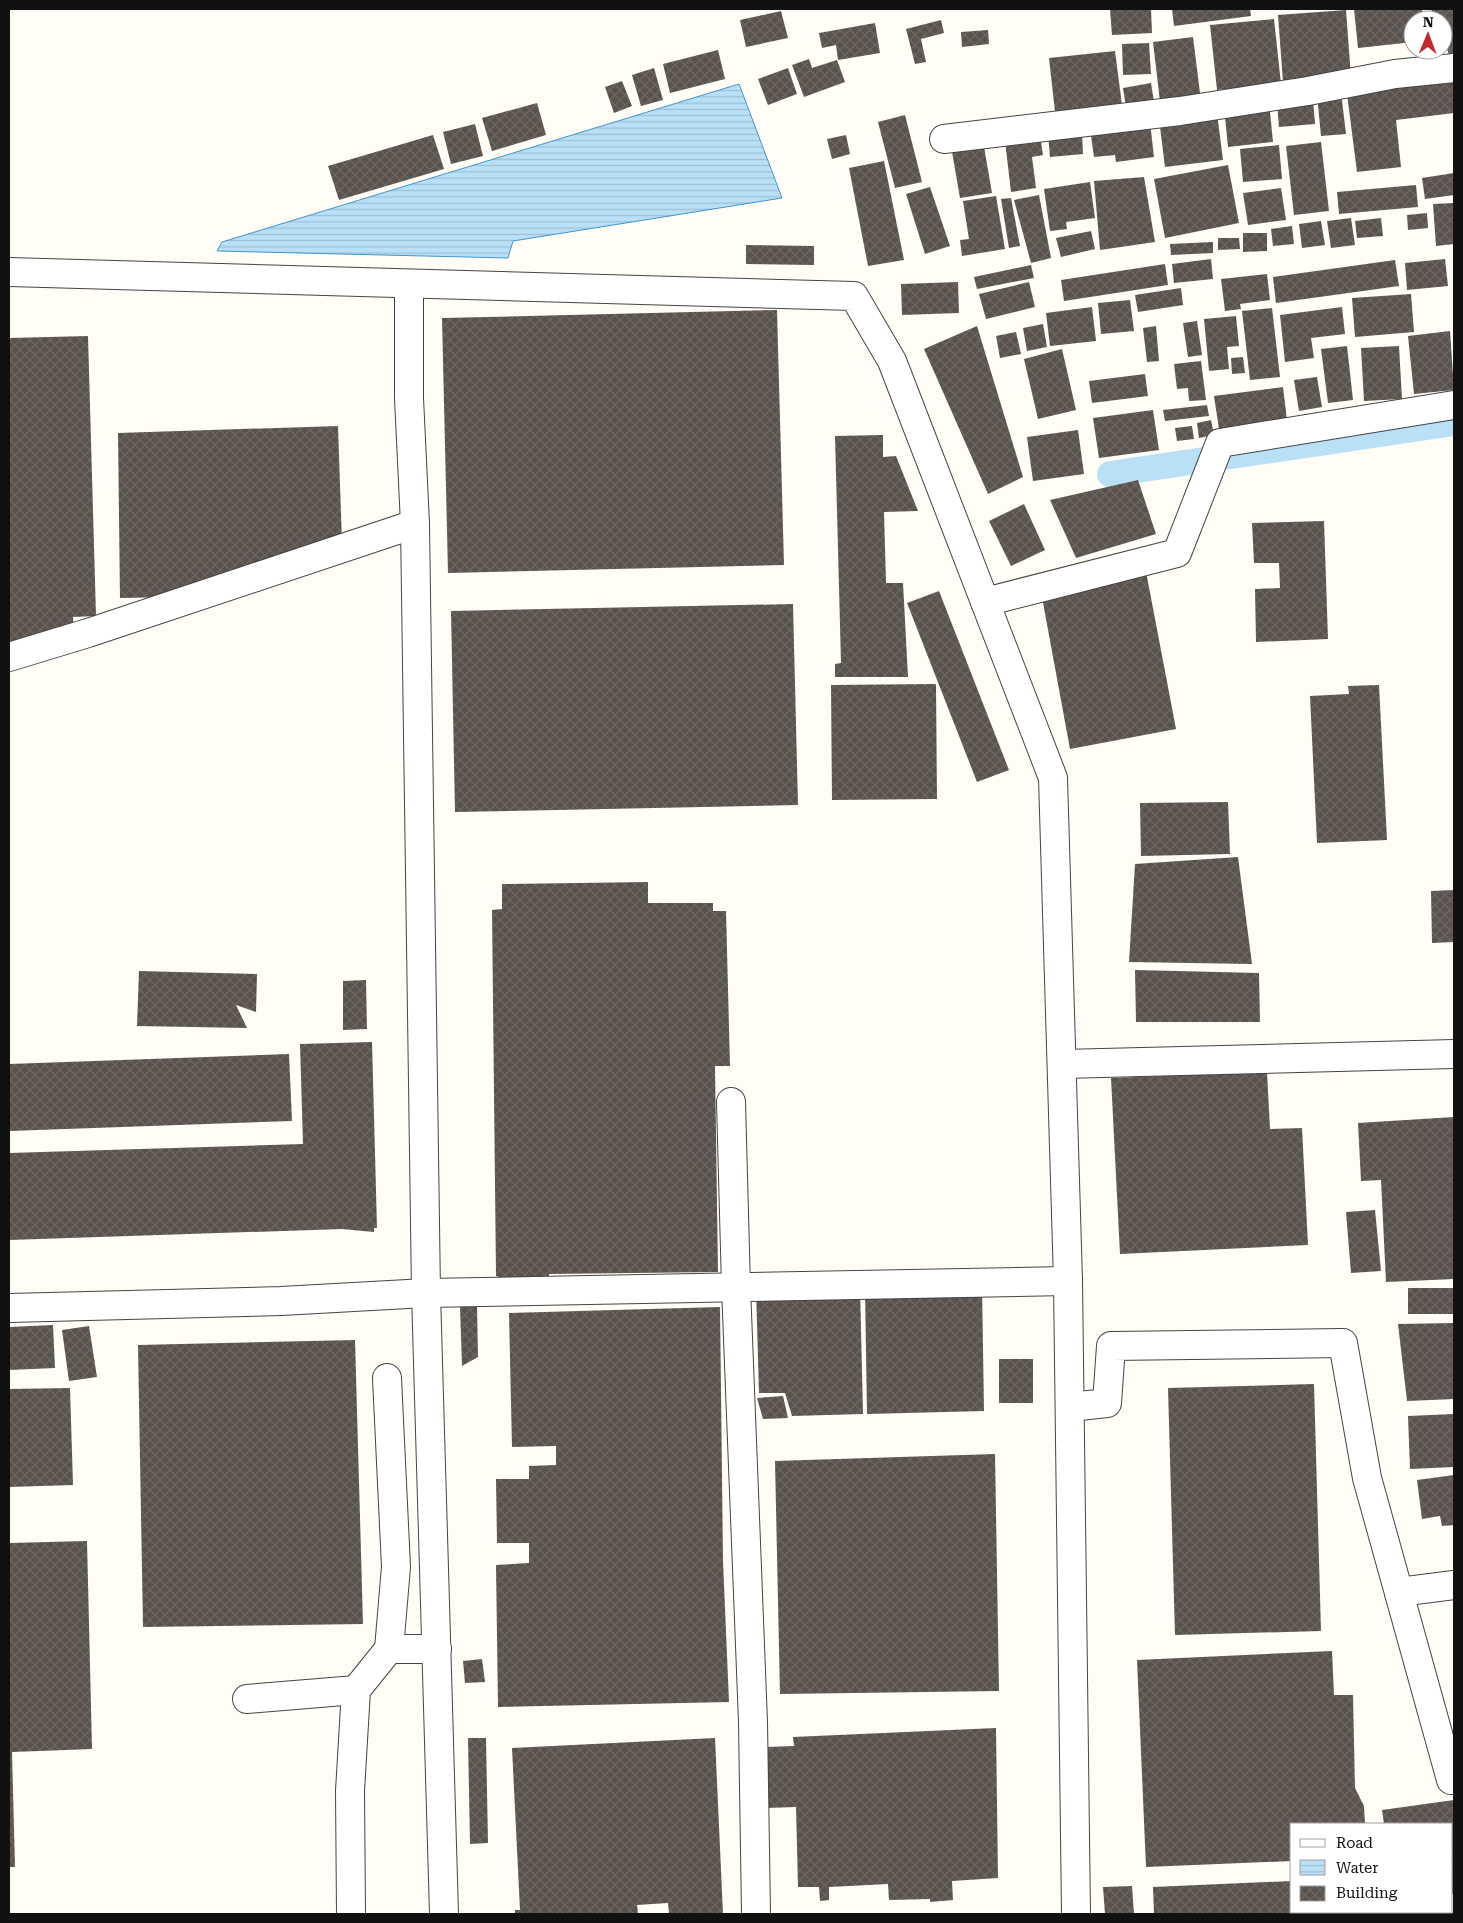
<svg xmlns="http://www.w3.org/2000/svg" width="1463" height="1923" font-family="'Roboto Serif',serif">
<style>
.water{fill:url(#water-rules);stroke:#3f96cf}
.lines{fill:none;stroke-linecap:round;stroke-linejoin:round}
.canal{stroke:#b9e0f7;stroke-width:26}
.building{fill:url(#building-cross-hatch)}
.minor-casing{stroke:#444;stroke-width:30}
.minor{stroke:#fff;stroke-width:28}
</style>
<defs>
<pattern id="water-rules" width="6" height="5" patternUnits="userSpaceOnUse" patternTransform="scale(1.25)"><rect width="6" height="5" fill="#b9e0f7"/><path d="M0 2.5h6" fill="none" stroke="#9ebfd3"/></pattern>
<pattern id="building-cross-hatch" width="8" height="8" patternUnits="userSpaceOnUse" patternTransform="scale(1.25)"><rect width="8" height="8" fill="#5a524d"/><path d="M0 0l8 8M0 8l8-8" fill="none" stroke="#6d6662"/></pattern>
</defs>
<rect width="100%" height="100%" fill="#fffdf5"/>
<path class="water" d="M739,84L782,198L513,241L508,258L217,251L222,242Z"/>
<g class="lines">
<path class="canal" d="M1110,474L1454,423"/>
</g>
<g class="building">
<path d="M1110,9H1151L1152,33L1112,35Z"/>
<path d="M1172,9H1250L1251,16L1174,26Z"/>
<path d="M1354,9H1422L1423,20H1413V42L1358,48Z"/>
<path d="M1431,9H1454V61L1452,62L1443,39V20H1436Z"/>
<path d="M1346,10L1351,77L1283,82L1278,15Z"/>
<path d="M781,11L788,38L746,47L740,20Z"/>
<path d="M1274,19L1281,84L1217,90L1210,25Z"/>
<path d="M941,20L944,33L921,39L926,62L915,64L906,29Z"/>
<path d="M875,23L880,53L838,60L836,45L822,48L819,33Z"/>
<path d="M988,30L989,44L962,47L961,32Z"/>
<path d="M1193,37L1200,93L1212,92L1213,104L1161,110L1153,42Z"/>
<path d="M1149,43L1151,74L1123,75L1122,44Z"/>
<path d="M718,50L725,79L670,93L663,64Z"/>
<path d="M1115,51L1123,113L1056,121L1049,58Z"/>
<path d="M809,59L812,68L837,60L845,82L804,97L792,65Z"/>
<path d="M654,68L663,100L641,106L632,75Z"/>
<path d="M788,68L797,94L768,105L758,79Z"/>
<path d="M1454,73V113L1396,120L1401,167L1357,172L1346,86Z"/>
<path d="M622,81L632,106L614,113L605,87Z"/>
<path d="M1151,83L1155,108L1127,113L1123,88Z"/>
<path d="M1341,92L1346,134L1321,136L1317,95Z"/>
<path d="M1313,99L1315,124L1279,127L1277,102Z"/>
<path d="M1269,102L1273,142L1228,147L1224,107Z"/>
<path d="M537,103L546,135L492,151L482,118Z"/>
<path d="M1217,113L1223,160L1165,167L1159,119Z"/>
<path d="M905,115L922,182L895,188L878,122Z"/>
<path d="M1150,122L1154,157L1116,162L1115,155L1094,157L1090,129Z"/>
<path d="M475,124L483,156L451,164L443,132Z"/>
<path d="M1082,132L1083,154L1050,157L1048,134Z"/>
<path d="M433,135L444,169L339,200L328,166Z"/>
<path d="M846,135L850,154L832,159L827,139Z"/>
<path d="M1040,136L1043,155L1032,157L1036,188L1011,192L1005,141Z"/>
<path d="M983,141L992,193L960,198L951,146Z"/>
<path d="M1321,142L1329,211L1294,215L1286,146Z"/>
<path d="M1279,145L1282,179L1243,182L1240,149Z"/>
<path d="M884,161L904,260L868,266L849,168Z"/>
<path d="M1228,165L1239,223L1165,238L1154,179Z"/>
<path d="M1454,173V195L1425,199L1422,178Z"/>
<path d="M1144,177L1155,242L1100,250L1094,181Z"/>
<path d="M1090,182L1095,218L1066,222L1067,229L1050,231L1044,189Z"/>
<path d="M1416,185L1418,207L1339,214L1337,192Z"/>
<path d="M930,187L950,246L925,254L906,194Z"/>
<path d="M1281,188L1286,220L1248,225L1243,193Z"/>
<path d="M1039,195L1051,258L1031,263L1014,200Z"/>
<path d="M996,196L1005,249L962,256L960,240L969,239L963,201Z"/>
<path d="M1011,198L1020,246L1009,248L1001,199Z"/>
<path d="M1454,203V244L1436,246L1433,204Z"/>
<path d="M1427,213L1428,228L1408,230L1407,215Z"/>
<path d="M1351,218L1355,245L1331,248L1327,221Z"/>
<path d="M1381,218L1383,236L1357,238L1355,221Z"/>
<path d="M1321,221L1325,245L1302,248L1299,224Z"/>
<path d="M1292,226L1294,244L1273,246L1271,229Z"/>
<path d="M1091,231L1095,249L1061,257L1056,238Z"/>
<path d="M1243,233H1267V251L1243,252Z"/>
<path d="M1218,238H1239L1240,249L1218,250Z"/>
<path d="M1213,242V253L1171,255L1170,244Z"/>
<path d="M746,245L814,246V265L746,264Z"/>
<path d="M1211,259L1213,279L1174,283L1172,264Z"/>
<path d="M1445,259L1448,286L1407,290L1405,263Z"/>
<path d="M1395,260L1399,286L1276,303L1273,277Z"/>
<path d="M1165,264L1168,285L1064,301L1061,280Z"/>
<path d="M1031,265L1034,278L977,289L974,277Z"/>
<path d="M1267,274L1270,300L1240,304L1241,309L1225,311L1221,279Z"/>
<path d="M958,282L959,313L902,315L901,284Z"/>
<path d="M1029,282L1035,307L986,319L979,294Z"/>
<path d="M1181,288L1183,305L1138,312L1135,295Z"/>
<path d="M1411,294L1414,332L1355,337L1352,298Z"/>
<path d="M1130,300L1134,331L1101,334L1098,303Z"/>
<path d="M1092,307L1096,341L1050,346L1046,313Z"/>
<path d="M1342,307L1345,334L1311,338L1314,358L1285,362L1280,315Z"/>
<path d="M1272,308L1280,377L1250,380L1242,311Z"/>
<path d="M777,310L784,565L448,573L442,318Z"/>
<path d="M1236,316L1239,346L1227,347L1229,369L1209,371L1204,319Z"/>
<path d="M1197,321L1202,355L1188,357L1183,323Z"/>
<path d="M1043,324L1047,347L1027,351L1023,328Z"/>
<path d="M977,326L1023,477L988,494L924,349Z"/>
<path d="M1156,326L1159,361L1147,362L1143,328Z"/>
<path d="M1450,331L1454,390L1414,394L1408,336Z"/>
<path d="M1016,332L1021,354L1000,358L996,336Z"/>
<path d="M88,336L96,616L73,617L74,633L9,651V338Z"/>
<path d="M1347,346L1353,400L1328,403L1321,349Z"/>
<path d="M1399,346L1402,399L1364,401L1361,348Z"/>
<path d="M1062,349L1076,410L1038,419L1024,359Z"/>
<path d="M1243,357L1245,373L1232,374L1231,358Z"/>
<path d="M1201,361L1206,400L1189,401L1188,388L1177,389L1174,364Z"/>
<path d="M1145,374L1148,396L1092,403L1089,381Z"/>
<path d="M1317,377L1322,407L1299,411L1294,380Z"/>
<path d="M1283,387L1287,420L1219,429L1214,396Z"/>
<path d="M1207,405L1209,416L1165,421L1163,410Z"/>
<path d="M1153,410L1159,450L1099,458L1093,418Z"/>
<path d="M1211,420L1214,435L1199,438L1197,423Z"/>
<path d="M338,426L342,543L176,597L120,598L118,433Z"/>
<path d="M1192,426L1194,439L1177,441L1175,428Z"/>
<path d="M1078,430L1084,474L1033,481L1027,437Z"/>
<path d="M883,435V457L896,456L918,511L884,512L886,583H903L908,677H835V664L841,663L835,436Z"/>
<path d="M1138,480L1156,534L1076,558L1050,500Z"/>
<path d="M1024,504L1045,550L1011,566L989,521Z"/>
<path d="M1324,521L1328,639L1256,642L1255,589L1280,588L1279,563H1254L1252,523Z"/>
<path d="M1144,561L1176,729L1070,749L1039,581Z"/>
<path d="M939,591L1009,770L977,782L907,603Z"/>
<path d="M793,604L798,805L455,812L451,611Z"/>
<path d="M936,684L937,799L832,800L831,685Z"/>
<path d="M1379,685L1387,840L1317,843L1310,696L1349,694L1348,686Z"/>
<path d="M1228,802L1230,854L1141,856L1140,803Z"/>
<path d="M1238,857L1252,964L1129,962L1135,864Z"/>
<path d="M648,882V903H713V911H726L730,1066H715L718,1272L549,1274V1288L500,1289L499,1277L496,1276L492,910L502,909V884Z"/>
<path d="M1454,890V942L1432,943L1431,891Z"/>
<path d="M1135,970L1259,973L1260,1022H1136Z"/>
<path d="M139,971L257,974L256,1012L236,1005L247,1028L137,1026Z"/>
<path d="M366,980L367,1029L343,1030V981Z"/>
<path d="M372,1042L377,1228H374V1232L342,1229L9,1240V1153L303,1144L300,1044Z"/>
<path d="M289,1054L292,1121L9,1131V1064Z"/>
<path d="M1267,1072L1270,1129L1302,1128L1308,1245L1120,1254L1111,1078Z"/>
<path d="M1454,1117V1279L1386,1282L1381,1180L1361,1181L1358,1123Z"/>
<path d="M1375,1210L1381,1271L1351,1273L1346,1212Z"/>
<path d="M982,1286L984,1411L867,1414L865,1288Z"/>
<path d="M860,1287L863,1414L792,1416L785,1393H759L756,1290Z"/>
<rect x="1408" y="1288" width="46" height="26"/>
<path d="M477,1306L478,1357L462,1366L460,1307Z"/>
<path d="M720,1307L723,1561L729,1702L498,1707L496,1565L529,1563V1543H497L496,1479H529V1466L556,1465V1446L512,1447L509,1313Z"/>
<path d="M1454,1323V1399L1407,1401L1398,1324Z"/>
<path d="M53,1325L55,1368L9,1370V1327Z"/>
<path d="M89,1326L97,1377L69,1381L62,1330Z"/>
<path d="M355,1340L363,1624L143,1627L138,1345Z"/>
<rect x="999" y="1359" width="34" height="44"/>
<path d="M1314,1384L1321,1631L1175,1635L1168,1388Z"/>
<path d="M70,1388L73,1485L9,1487V1389Z"/>
<path d="M783,1396L788,1418L763,1419L757,1398Z"/>
<path d="M1454,1414V1467L1410,1469L1408,1416Z"/>
<path d="M995,1454L999,1691L780,1694L775,1461Z"/>
<path d="M1454,1475V1525L1442,1526L1440,1516L1422,1519L1417,1480Z"/>
<path d="M87,1541L92,1749L12,1752L15,1867H9V1543Z"/>
<path d="M1332,1651L1334,1695H1353L1355,1788L1364,1806L1365,1824H1292V1861L1146,1867L1137,1660Z"/>
<path d="M482,1659L485,1682L465,1683L463,1661Z"/>
<path d="M996,1728L998,1878L952,1881L953,1900L930,1902V1899L889,1900L888,1884L829,1887V1900L820,1901L819,1887H798L796,1807L766,1808L765,1747L794,1746L793,1737Z"/>
<path d="M468,1738H486L488,1843L470,1844Z"/>
<path d="M715,1738L723,1914H669L668,1903L637,1905L638,1914H515V1910H520L512,1748Z"/>
<path d="M1454,1800V1894H1452V1824H1384L1382,1810Z"/>
<path d="M1292,1881V1912H1386V1914H1154L1153,1887Z"/>
<path d="M1132,1886L1134,1914H1105L1103,1887Z"/>
</g>
<g class="lines">
<defs>
<g id="minor">
<path d="M944,139L1180,111L1308,91L1395,74L1454,68"/>
<path d="M9,272L854,296L892,361L1053,778L1068,1281L1076,1914"/>
<path d="M409,284V398L415,524L426,1293L444,1914"/>
<path d="M985,602L1177,553L1220,443L1454,405"/>
<path d="M9,657L88,633L415,524"/>
<path d="M1062,1064L1454,1054"/>
<path d="M731,1102L736,1287L753,1722L756,1914"/>
<path d="M9,1308L281,1301L426,1293L1068,1281"/>
<path d="M387,1378L396,1567L389,1649"/>
<path d="M1070,1407L1107,1403L1111,1346L1343,1343L1367,1478L1451,1780"/>
<path d="M1399,1592L1454,1585"/>
<path d="M247,1699L356,1690"/>
<path d="M351,1914L350,1791L356,1690L389,1649H437"/>
</g>
</defs>
<use href="#minor" class="minor-casing"/>
<use href="#minor" class="minor"/>
</g>
<rect width="1463" height="1923" fill="none" stroke="#111111" stroke-width="20"/>
<rect x="1290" y="1823" width="162" height="90" fill="#ffffff" stroke="#a0a0a0"/>
<rect x="1300" y="1839" width="25" height="8" fill="#ffffff" stroke="#a0a0a0"/>
<text x="1336" y="1848" font-size="15" fill="#111111">Road</text>
<rect x="1300" y="1860" width="25" height="15" fill="url(#water-rules)" stroke="#a0a0a0"/>
<text x="1336" y="1873" font-size="15" fill="#111111">Water</text>
<rect x="1300" y="1886" width="25" height="15" fill="url(#building-cross-hatch)" stroke="#a0a0a0"/>
<text x="1336" y="1898" font-size="15" fill="#111111">Building</text>
<g transform="translate(1428 35) rotate(1)"><circle r="24" fill="#ffffff" stroke="#a0a0a0"/>
<path d="M0-4L9 19L0 12L-9 19Z" fill="#c4262e"/>
<text y="-8" font-size="14" font-weight="bold" text-anchor="middle" fill="#111111">N</text>
</g>
</svg>
